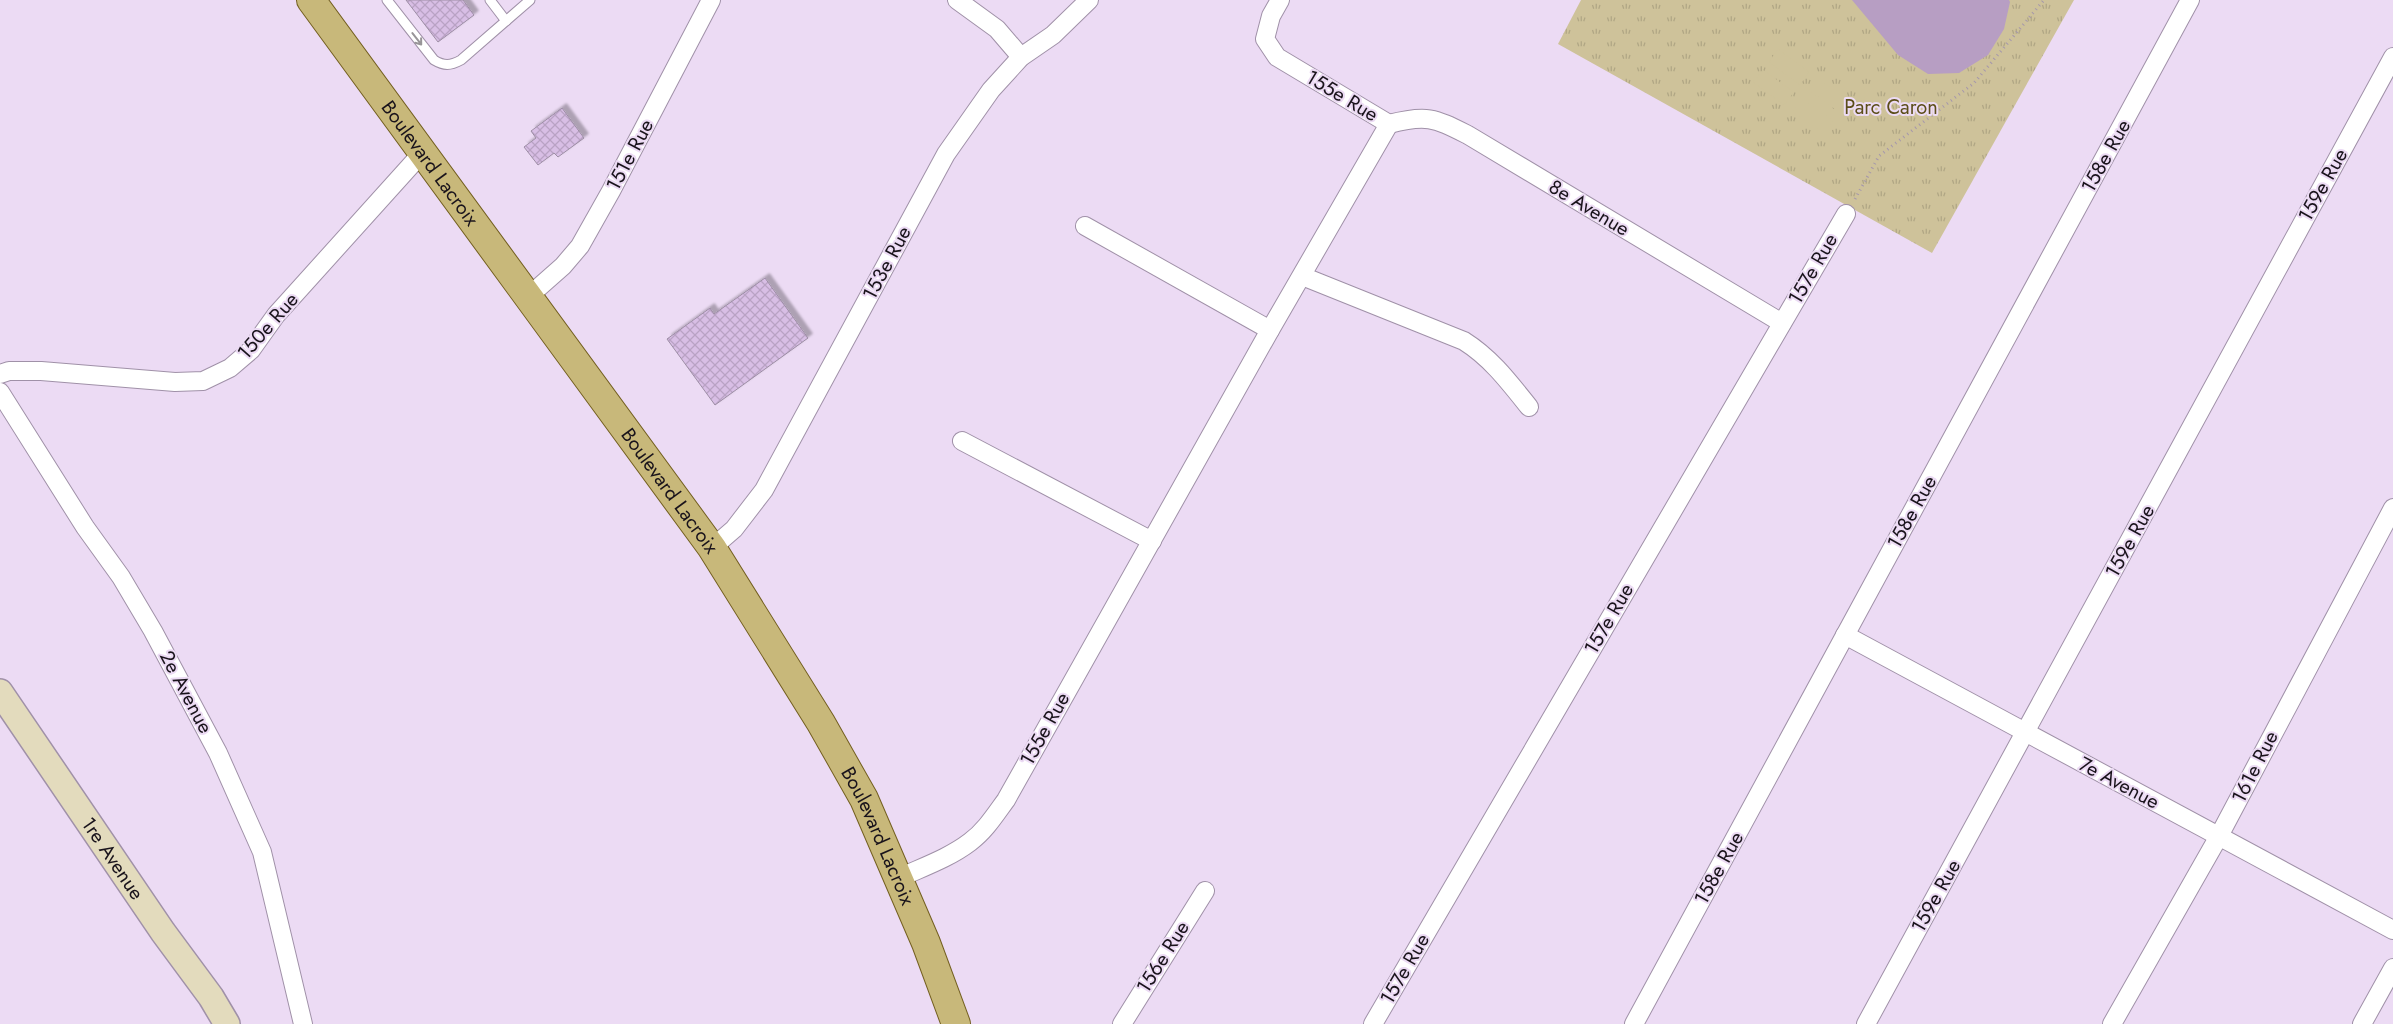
<svg xmlns="http://www.w3.org/2000/svg" width="2393" height="1024" font-family="Jost,sans-serif">
<style>
.park{fill:url(#park-tufts)}
.pitch{fill:#cec29a}
.water{fill:#b79ec3}
.building{fill:url(#building-cross-hatch);stroke:#9d8ea5;filter:url(#shadow)}
.lines{fill:none;stroke-linecap:round;stroke-linejoin:round}
.lane-casing{stroke:#a091a8;stroke-width:11}
.street-casing{stroke:#a091a8;stroke-width:20}
.secondary-casing{stroke:#a091a8;stroke-width:28}
.primary-casing{stroke:#735f20;stroke-width:30}
.path{stroke:#a597ab;stroke-width:3;stroke-dasharray:1 4;stroke-linecap:butt}
.lane{stroke:#fff;stroke-width:9}
.street{stroke:#fff;stroke-width:18}
.secondary{stroke:#e3dbbd;stroke-width:25}
.primary{stroke:#c8b87a;stroke-width:28}
.oneway{stroke:#989598}
.labels{text-anchor:middle;dominant-baseline:central;stroke-width:4;stroke-linejoin:round;paint-order:stroke}
.street-label{font-size:20px;fill:#19131b;stroke:#ecdbf4}
.park-label{font-size:20px;fill:#5b4d19;stroke:#ecdbf4}
</style>
<defs>
<pattern id="park-tufts" width="24" height="20" patternUnits="userSpaceOnUse" patternTransform="scale(1.25)"><rect width="24" height="20" fill="#cec29a"/><path d="M3 7l-1-3M5 7V3M7 7l1-3M15 17l-1-3M17 17v-4M19 17l1-3" fill="none" stroke="#b0a684"/></pattern>
<pattern id="building-cross-hatch" width="8" height="8" patternUnits="userSpaceOnUse" patternTransform="scale(1.25)"><rect width="8" height="8" fill="#d8bee5"/><path d="M0 0l8 8M0 8l8-8" fill="none" stroke="#b9a2c4"/></pattern>
<filter id="shadow"><feDropShadow dx="4.5" dy="-4.5" stdDeviation="1" flood-color="#0004"/></filter>
</defs>
<rect width="100%" height="100%" fill="#ecdbf4"/>
<path class="park" d="M1581,0H2074L1932,253L1558,44Z"/>
<g class="pitch">
<path d="M1778,49L1809,72L1800,85L1769,62Z"/>
<path d="M1763,70L1794,92L1784,105L1753,82Z"/>
<path d="M1818,78L1849,101L1840,113L1809,90Z"/>
<path d="M1802,98L1833,121L1824,134L1793,111Z"/>
</g>
<path class="water" d="M1852,0H2009L2010,2L2004,29L1988,55L1959,73L1928,74L1898,55Z"/>
<g class="building">
<path d="M406,0H463L474,15L438,42Z"/>
<path d="M562,108L584,138L558,157L554,153L538,165L524,147L536,138L531,131Z"/>
<path d="M765,278L808,338L715,405L667,339L710,308L714,314Z"/>
</g>
<g class="lines">
<defs>
<g id="lane">
<path d="M387,0L434,60C444,66 450,66 461,60L530,0"/>
<path d="M490,0L506,21"/>
</g>
<g id="street">
<path d="M957,0L997,29L1021,57"/>
<path d="M1280,0L1271,16L1265,39L1277,57L1389,124"/>
<path d="M1389,124C1427,114 1434,118 1468,135L1782,323"/>
<path d="M1085,226L1270,330"/>
<path d="M1302,276L1464,341C1491,358 1509,382 1529,407"/>
<path d="M529,296L563,266L580,246L611,191L711,0"/>
<path d="M0,374L9,371H41L175,382L203,381L230,368L251,350L276,315L422,153"/>
<path d="M0,392L85,527L121,577L153,631L218,753L262,852L303,1024"/>
<path d="M962,441L1152,541"/>
<path d="M712,548L734,529L764,490L946,154L991,90L1021,57L1053,35L1089,0"/>
<path d="M1845,635L2393,930"/>
<path d="M899,878C923,867 949,858 970,842C985,831 995,815 1006,800L1270,330L1389,124"/>
<path d="M1122,1024L1205,891"/>
<path d="M1373,1024L1846,214"/>
<path d="M1634,1024L2190,0"/>
<path d="M1866,1024L2393,57"/>
<path d="M2112,1024L2219,836L2393,508"/>
<path d="M2362,1024L2393,968"/>
</g>
<g id="secondary">
<path id="s1" d="M0,692L163,932L211,997L227,1024"/>
</g>
<g id="primary">
<path id="s2" d="M311,0L712,548L821,723L864,799L926,943L956,1024"/>
</g>
</defs>
<use href="#lane" class="lane-casing"/>
<use href="#street" class="street-casing"/>
<use href="#secondary" class="secondary-casing"/>
<use href="#primary" class="primary-casing"/>
<path class="path" d="M1855,199L1879,156L1974,83L2044,0"/>
<use href="#lane" class="lane"/>
<use href="#street" class="street"/>
<use href="#secondary" class="secondary"/>
<use href="#primary" class="primary"/>
</g>
<defs><path id="oneway-shaft" d="M-6 0H5M1.5-3L5.5 0L1.5 3" fill="none" stroke-width="1.6" stroke-linecap="round" stroke-linejoin="round" transform="scale(1.25)"/></defs>
<use class="oneway" href="#oneway-shaft" transform="translate(417 39) rotate(52)"/>
<g class="labels">
<g class="street-label">
<text transform="translate(1342 96) rotate(31)">155e Rue</text>
<text transform="translate(630 155) rotate(-62)">151e Rue</text>
<text transform="translate(2106 156) rotate(-61)">158e Rue</text>
<text stroke="none"><textPath href="#s2" startOffset="202">Boulevard Lacroix</textPath></text>
<text transform="translate(2323 185) rotate(-61)">159e Rue</text>
<text transform="translate(1589 208) rotate(31)">8e Avenue</text>
<text transform="translate(887 263) rotate(-62)">153e Rue</text>
<text transform="translate(1813 269) rotate(-60)">157e Rue</text>
<text transform="translate(268 326) rotate(-49)">150e Rue</text>
<text stroke="none"><textPath href="#s2" startOffset="608">Boulevard Lacroix</textPath></text>
<text transform="translate(1912 512) rotate(-61)">158e Rue</text>
<text transform="translate(2130 541) rotate(-61)">159e Rue</text>
<text transform="translate(1609 619) rotate(-60)">157e Rue</text>
<text transform="translate(186 692) rotate(62)">2e Avenue</text>
<text transform="translate(1045 729) rotate(-61)">155e Rue</text>
<text transform="translate(2255 767) rotate(-63)">161e Rue</text>
<text transform="translate(2119 783) rotate(28)">7e Avenue</text>
<text stroke="none"><textPath href="#s2" startOffset="1012">Boulevard Lacroix</textPath></text>
<text stroke="none"><textPath href="#s1" startOffset="201">1re Avenue</textPath></text>
<text transform="translate(1719 868) rotate(-61)">158e Rue</text>
<text transform="translate(1936 896) rotate(-61)">159e Rue</text>
<text transform="translate(1163 957) rotate(-58)">156e Rue</text>
<text transform="translate(1405 969) rotate(-60)">157e Rue</text>
</g>
<g class="park-label">
<text x="1891" y="107">Parc Caron</text>
</g>
</g>
</svg>
